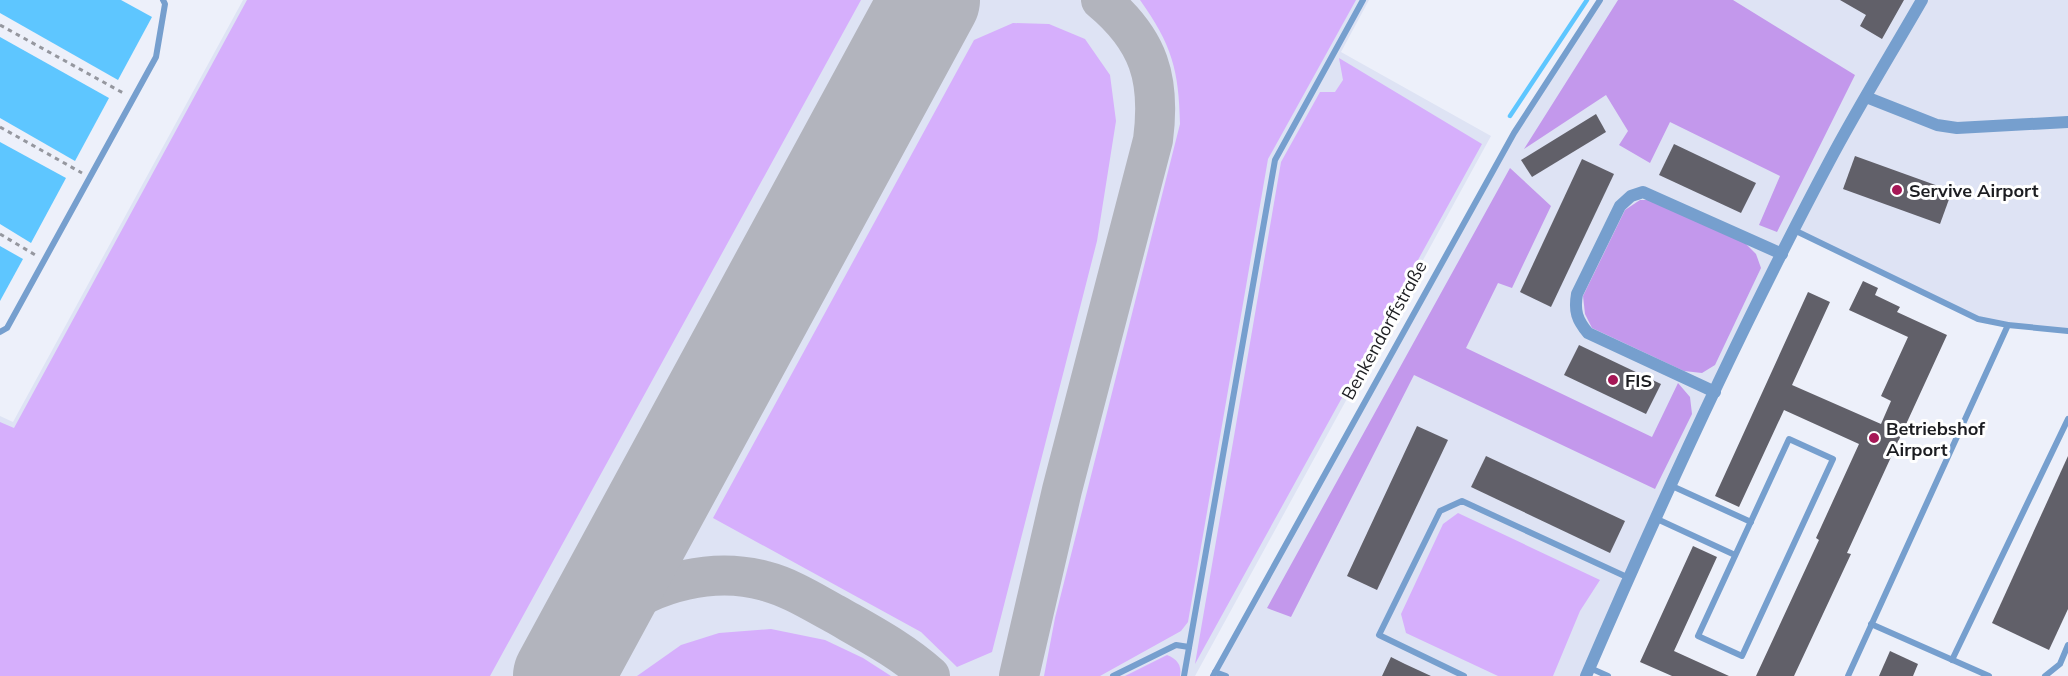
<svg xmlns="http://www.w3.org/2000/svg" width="2068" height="676" font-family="Mulish,sans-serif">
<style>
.built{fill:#dee3f4}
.green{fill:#d6affc}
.forest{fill:#c398ec}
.water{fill:#5ec6ff}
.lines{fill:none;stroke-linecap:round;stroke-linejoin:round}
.stream{stroke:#5ec6ff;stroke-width:4.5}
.taxiway{stroke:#b2b4bd;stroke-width:40}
.runway{stroke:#b2b4bd;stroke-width:100}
.building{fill:#616069}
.path{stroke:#95979f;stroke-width:3;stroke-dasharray:4.5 4.5;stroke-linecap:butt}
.lane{stroke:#769fce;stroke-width:6}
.street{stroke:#769fce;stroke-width:12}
.poi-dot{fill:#a61756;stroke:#fff;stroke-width:2}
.labels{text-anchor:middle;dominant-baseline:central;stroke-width:6;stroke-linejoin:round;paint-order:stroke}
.poi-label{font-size:18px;font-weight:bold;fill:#1c1d21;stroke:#fff;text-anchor:start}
.street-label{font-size:18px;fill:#1c1d21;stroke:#fff}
</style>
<rect width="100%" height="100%" fill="#edf0fa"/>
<g class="built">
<path d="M243,0H1369L1341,52L1491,136L1195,676H0V416L13,422Z"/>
<path d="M1600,0H2068V331L1978,319L1794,230L1586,676H1218L1215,672L1514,133Z"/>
</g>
<g class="green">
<path d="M247,0H861L490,676H0V422L14,428Z"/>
<path d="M1140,0H1356L1268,159L1188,622L1181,631L1100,676H1044L1055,618L1180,124C1179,70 1172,45 1140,0Z"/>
<path d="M1013,23L1049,24L1085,39L1110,75L1116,121L1097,241L992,652L957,667L921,632L713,518L974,40Z"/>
<path d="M1339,58L1482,144L1195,664L1281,162L1320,92H1335L1343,80Z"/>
<path d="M1458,513L1600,580L1580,611L1553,676H1498L1406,633L1401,614L1443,524Z"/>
<path d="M771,629L825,640L863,658L891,676H637L681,645L719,633Z"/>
<path d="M1167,655C1177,659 1182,665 1180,676H1125Z"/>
</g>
<g class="forest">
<path d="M1618,0H1733L1855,75L1777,232L1759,225L1780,176L1670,122L1650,163L1619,145L1628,131L1606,95L1524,149Z"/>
<path d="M1510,168L1551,206L1512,288L1498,283L1466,348L1652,437L1678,383L1690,397L1692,414L1655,489L1414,375L1291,617L1267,608Z"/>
<path d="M1640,200H1656L1744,242L1756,254L1761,268L1715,365L1702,373L1684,371L1592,328L1585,314L1583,296L1625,210Z"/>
</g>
<g class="water">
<path d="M0,0H121L152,17L118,80L0,13Z"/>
<path d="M0,37L109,98L75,161L0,118Z"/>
<path d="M0,142L66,178L31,243L0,224Z"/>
<path d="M0,246L23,259L0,301Z"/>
</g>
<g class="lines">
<path class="stream" d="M1510,116L1587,0"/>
<g class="taxiway">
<path d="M564,673C580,653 595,631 614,614C654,581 715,567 765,581C789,587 813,602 835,614C868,633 901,650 930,676"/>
<path d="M1019,676L1062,490L1153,140C1161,79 1149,40 1101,0"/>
</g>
<path class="runway" d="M563,676L930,0"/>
</g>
<g class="building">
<path d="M1840,0H1904L1882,39L1860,26L1866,15Z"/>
<path d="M1596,114L1606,132L1532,177L1521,160Z"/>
<path d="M1674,144L1756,183L1741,213L1659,175Z"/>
<path d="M1855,156L1952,191L1940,224L1843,189Z"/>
<path d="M1582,159L1614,174L1551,307L1520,292Z"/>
<path d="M1863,281L1878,288L1875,295L1900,307L1897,312L1947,335L1847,553L1851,554L1794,676H1756L1819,540L1816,538L1859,444L1784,410L1739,507L1715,496L1808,292L1830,302L1792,385L1881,424L1891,401L1881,396L1908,337L1849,310Z"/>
<path d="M1579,345L1661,384L1646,414L1564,375Z"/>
<path d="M1417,426L1448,440L1377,590L1347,576Z"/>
<path d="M1486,456L1625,521L1610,553L1471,487Z"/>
<path d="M2068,456V609L2049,650L1992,623Z"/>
<path d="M1693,546L1717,557L1674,651L1729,676H1672L1640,662Z"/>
<path d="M1890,651L1918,664L1913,676H1879Z"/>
<path d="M1391,657L1405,664L1431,676H1382Z"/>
</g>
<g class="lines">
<g class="path">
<path d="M0,25L125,94"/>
<path d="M0,127L82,173"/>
<path d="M0,234L37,256"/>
</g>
<g class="lane">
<path d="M1794,230L1978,319L2008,325L2068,331"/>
<path d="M0,332L7,328L156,57L165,4L163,0"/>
<path d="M1789,439L1833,459L1742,656L1698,636Z"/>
<path d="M1672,486L1751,522"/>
<path d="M1657,519L1735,555"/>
<path d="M1871,624L1989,676"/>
<path d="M1952,660L2068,419"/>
<path d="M1590,668L1608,676"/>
<path d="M1215,672L1226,676"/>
<path d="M1113,676L1176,645L1189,647"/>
<path d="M1184,676L1275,160L1363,0"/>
<path d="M1213,676L1514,133L1600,0"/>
<path d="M1464,676L1379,635L1440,511L1462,501L1629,578"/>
<path d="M1848,676L2008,325"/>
<path d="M2045,676L2060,664L2068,645"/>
</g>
<g class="street">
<path d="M1866,97L1937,125L1957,128L2068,122"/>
<path d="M1715,392L1588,333C1577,320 1574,311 1577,294L1620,206L1631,196L1643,192L1782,254"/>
<path d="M1586,676C1661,502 1740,329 1829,162C1858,107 1891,54 1922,0"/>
</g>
</g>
<g class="poi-dot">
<circle cx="1897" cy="190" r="6"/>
<circle cx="1613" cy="380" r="6"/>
<circle cx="1874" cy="438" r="6"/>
</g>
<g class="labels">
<g class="poi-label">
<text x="1909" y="190">Servive Airport</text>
<text x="1625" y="380">FIS</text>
<text x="1886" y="428">Betriebshof<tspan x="1886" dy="21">Airport</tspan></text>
</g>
<g class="street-label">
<text transform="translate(1384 330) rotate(-61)">Benkendorffstraße</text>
</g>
</g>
</svg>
